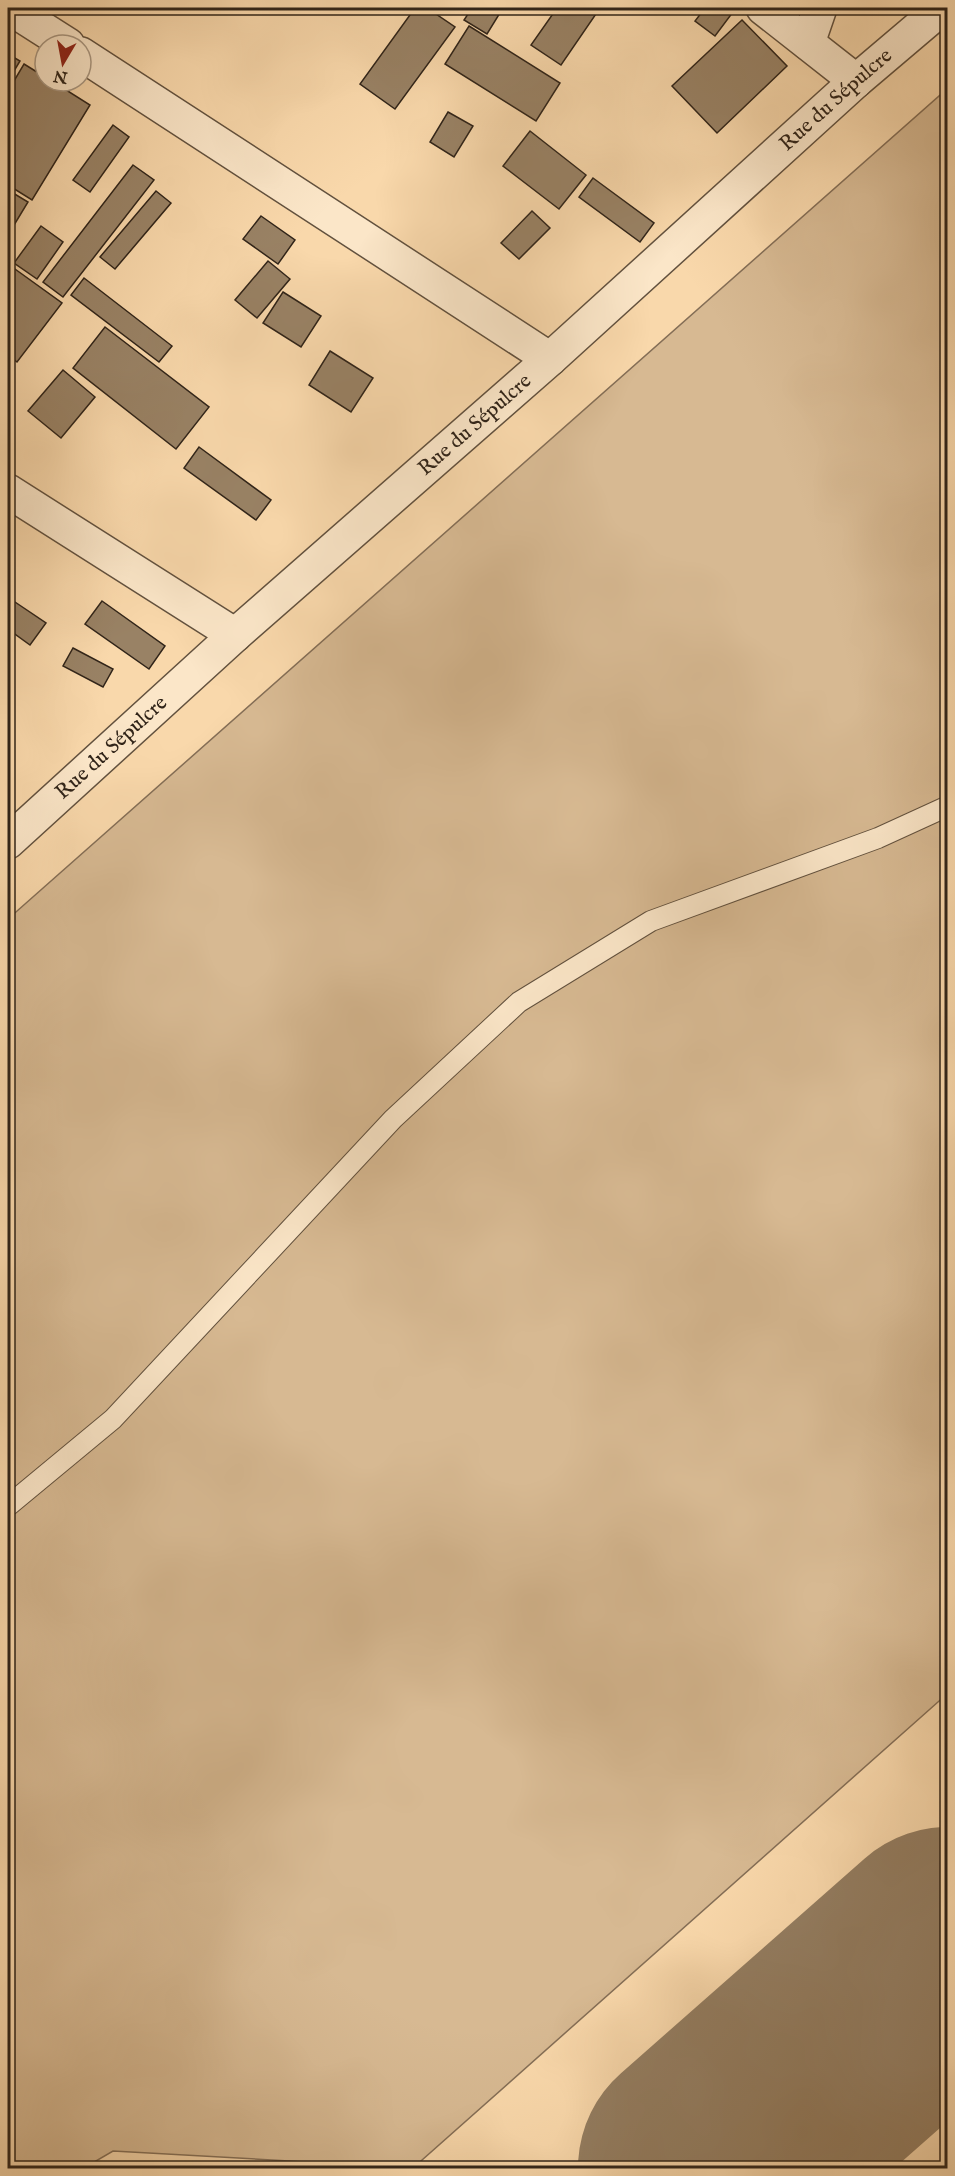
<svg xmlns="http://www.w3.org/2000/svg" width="955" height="2176" font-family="'IM FELL English',serif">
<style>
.green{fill:#d7b992;stroke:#846e56;stroke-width:1.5}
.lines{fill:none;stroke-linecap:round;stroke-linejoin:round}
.runway{stroke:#947e62;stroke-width:252}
.building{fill:#998265;stroke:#302419;stroke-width:1.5}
.lane-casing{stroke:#62513e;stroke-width:22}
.street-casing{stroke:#62513e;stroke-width:36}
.lane{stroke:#fbe6c8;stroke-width:20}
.street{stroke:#fbe6c8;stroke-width:33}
.labels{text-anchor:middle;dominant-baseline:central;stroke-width:5;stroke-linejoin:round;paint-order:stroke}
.street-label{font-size:21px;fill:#302419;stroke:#fbe6c8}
</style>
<rect width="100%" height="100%" fill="#f9d8ab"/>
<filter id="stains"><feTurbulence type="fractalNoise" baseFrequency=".00333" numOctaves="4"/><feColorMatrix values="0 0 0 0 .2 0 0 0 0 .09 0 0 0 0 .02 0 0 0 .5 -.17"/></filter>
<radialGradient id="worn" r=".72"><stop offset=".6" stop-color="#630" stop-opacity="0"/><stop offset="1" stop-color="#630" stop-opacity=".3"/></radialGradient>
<path class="green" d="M947,89V1694L413,2168L113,2151L84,2168H8V919Z"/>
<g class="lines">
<path class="runway" d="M704,2168L948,1953"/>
</g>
<g class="building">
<path d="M415,8H427L455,27L395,109L360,84Z"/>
<path d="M472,8H503L487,34L464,20Z"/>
<path d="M557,8H593L598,11L561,65L531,45Z"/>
<path d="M705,8H736L715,36L695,21Z"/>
<path d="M742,20L787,66L717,133L672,86Z"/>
<path d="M469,26L560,83L536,121L445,64Z"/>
<path d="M8,54L20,61L8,81Z"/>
<path d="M24,64L45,77V81H52L90,105L32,200L8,185V91Z"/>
<path d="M448,112L473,126L454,157L430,142Z"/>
<path d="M113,125L129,137L90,192L73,180Z"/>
<path d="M530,131L586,175L559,209L503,166Z"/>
<path d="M133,165L154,180L63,297L43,282Z"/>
<path d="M593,178L654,223L640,242L579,197Z"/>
<path d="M8,190L28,202L8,235Z"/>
<path d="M156,191L171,203L115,269L100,257Z"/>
<path d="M532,211L550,228L519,259L501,243Z"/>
<path d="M261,216L295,240L278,264L243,239Z"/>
<path d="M41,226L63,242L37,279L14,263Z"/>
<path d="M268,261L290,279L257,318L235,300Z"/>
<path d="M8,264L62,303L17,362L8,355Z"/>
<path d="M84,278L172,346L159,362L71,295Z"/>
<path d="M283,292L321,316L301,347L263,323Z"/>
<path d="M105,327L209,407L176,449L73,368Z"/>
<path d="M330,351L373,378L351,412L309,385Z"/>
<path d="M63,370L95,397L61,438L28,411Z"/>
<path d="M199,447L271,500L256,520L184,468Z"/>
<path d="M12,600L46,623L30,645L8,629V606Z"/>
<path d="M102,601L165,646L149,669L85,624Z"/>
<path d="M73,648L113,669L103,687L63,666Z"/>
</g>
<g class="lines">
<defs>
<path id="lane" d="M8,1506L113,1419L393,1119L519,1002L651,921L878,838L948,806"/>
<g id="street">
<path d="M10,8L68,45"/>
<path d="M763,8L856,81"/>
<path d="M808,43L820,8"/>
<path d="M81,54L550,359"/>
<path d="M8,491L235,635"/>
<path id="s1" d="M8,842L235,635L550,359L856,81L942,8"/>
</g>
</defs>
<use href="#lane" class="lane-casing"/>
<use href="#street" class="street-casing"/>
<use href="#lane" class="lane"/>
<use href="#street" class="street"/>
</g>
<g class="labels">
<g class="street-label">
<text stroke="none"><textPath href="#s1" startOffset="1112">Rue du Sépulcre</textPath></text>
<text stroke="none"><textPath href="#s1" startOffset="626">Rue du Sépulcre</textPath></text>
<text stroke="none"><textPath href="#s1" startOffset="140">Rue du Sépulcre</textPath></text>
</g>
</g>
<rect width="955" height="2176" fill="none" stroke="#f9d8ab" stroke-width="30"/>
<rect x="9" y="9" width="937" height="2158" fill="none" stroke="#302419" stroke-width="3"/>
<rect x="15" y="15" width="925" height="2146" fill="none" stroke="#302419" stroke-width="1.5"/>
<g transform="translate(63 63) rotate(190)"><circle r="28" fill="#fbe6c8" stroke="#aa9882" stroke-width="1.5"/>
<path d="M0-4.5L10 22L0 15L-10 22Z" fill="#8f2418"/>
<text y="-9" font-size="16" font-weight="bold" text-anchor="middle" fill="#302419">N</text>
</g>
<rect width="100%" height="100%" filter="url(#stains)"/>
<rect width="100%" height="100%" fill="url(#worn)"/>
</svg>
